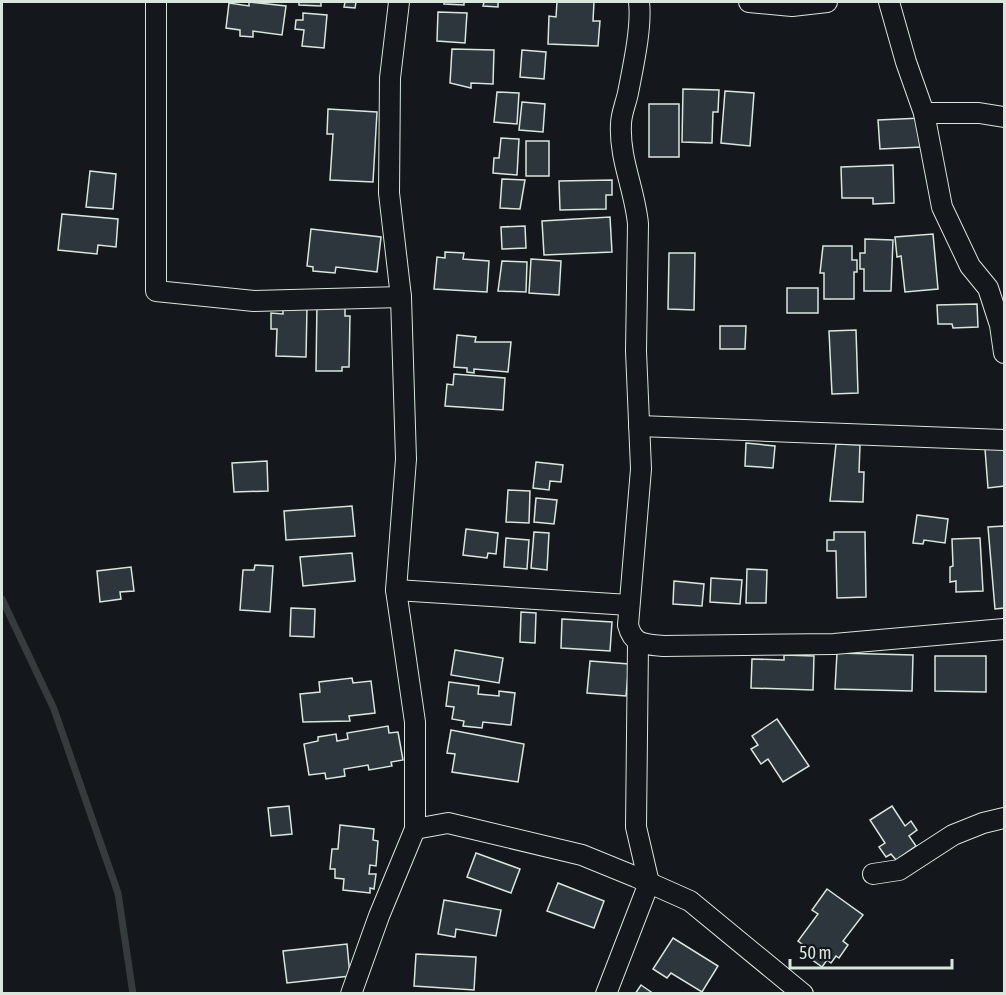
<svg xmlns="http://www.w3.org/2000/svg" width="1006" height="995" font-family="'Asap Condensed',sans-serif">
<style>
.lines{fill:none;stroke-linecap:round;stroke-linejoin:round}
.stream{stroke:#363b3e;stroke-width:7}
.building{fill:#2c363c;stroke:#d8e6dc;stroke-width:1.5}
.street-casing{stroke:#d8e6dc;stroke-width:22}
.street{stroke:#14181c;stroke-width:20}
</style>
<rect width="100%" height="100%" fill="#14181c"/>
<g class="lines">
<path class="stream" d="M2,599L54,709L118,893L133,994"/>
</g>
<g class="building">
<path d="M249,2L286,6L282,35L253,31V37L240,36V30L226,28L229,3L249,6Z"/>
<path d="M299,2H321V6L299,5Z"/>
<path d="M345,2H356L355,8L344,7Z"/>
<path d="M444,2H464V5L444,4Z"/>
<path d="M484,2H498V7L483,6Z"/>
<path d="M557,2H594L593,21H600L598,46L548,44L549,16L556,17Z"/>
<path d="M438,12L467,13L465,43L437,41Z"/>
<path d="M303,13L327,15L324,48L302,46L304,30L295,29L296,20H303Z"/>
<path d="M452,49L494,50L493,84L471,83V88L450,83Z"/>
<path d="M522,50L546,52L544,79L520,77Z"/>
<path d="M683,89L719,90L718,112H713L712,143L682,142Z"/>
<path d="M725,91L754,93L750,146L721,143Z"/>
<path d="M497,92L519,93L517,124L494,122Z"/>
<path d="M522,102L545,104L543,132L519,130Z"/>
<rect x="649" y="104" width="30" height="53"/>
<path d="M328,109L377,112L373,182L330,180L333,134H327Z"/>
<path d="M921,118L922,147L880,149L878,120Z"/>
<path d="M501,138L519,139L517,175L493,173L494,158H499Z"/>
<rect x="526" y="141" width="23" height="35"/>
<path d="M893,165L894,203L873,204V198H842L841,167Z"/>
<path d="M90,171L116,174L113,209L86,207Z"/>
<path d="M502,179L525,180L520,209L500,208Z"/>
<path d="M612,180V195H606V209L560,210L559,181Z"/>
<path d="M62,214L118,219L116,247L98,245L97,254L58,250Z"/>
<path d="M610,217L612,252L544,255L542,221Z"/>
<path d="M525,226L526,248L502,249L501,227Z"/>
<path d="M311,229L381,237L377,272L336,267L335,273L313,271V267L307,266Z"/>
<path d="M933,234L938,289L905,292L901,256L897,257L895,237Z"/>
<path d="M865,239L893,240L891,291H864V269H860V253H865Z"/>
<path d="M823,246H852V260H857V272H854V299H824V273H820Z"/>
<path d="M445,252L464,253L463,259L489,261L487,292L434,289L437,257L445,258Z"/>
<path d="M669,253H695L694,310L668,309Z"/>
<path d="M531,259L561,261L559,295L529,293Z"/>
<path d="M502,261L527,262L526,292L498,291Z"/>
<rect x="787" y="288" width="31" height="25"/>
<path d="M317,302L345,303V316H350L349,367H342V371H316Z"/>
<path d="M977,304L978,327L953,328L952,324H938L937,305Z"/>
<path d="M283,307H307L306,357L276,356L277,329H271V313L283,314Z"/>
<path d="M720,326H746L745,349H720Z"/>
<path d="M856,330L858,393L832,394L829,331Z"/>
<path d="M457,335L476,337L475,342H511L508,372L474,369V373L467,372V368L454,367Z"/>
<path d="M454,374L505,378L503,410L445,406L447,384L453,385Z"/>
<path d="M746,443L775,446L773,468L745,466Z"/>
<path d="M836,444L860,445L859,472H864L863,502L830,501Z"/>
<path d="M1004,448V486L988,488L985,449Z"/>
<path d="M267,461L268,491L234,492L232,463Z"/>
<path d="M536,462L563,465L561,482L550,481L549,490L533,488Z"/>
<path d="M508,490L530,491L529,523L506,522Z"/>
<path d="M536,498L557,500L554,524L534,522Z"/>
<path d="M352,506L355,536L286,540L284,511Z"/>
<path d="M917,515L948,519L945,543L924,540L923,544L913,543Z"/>
<path d="M1004,526V608L995,609L988,527Z"/>
<path d="M466,529L498,533L496,554L488,553L487,558L463,555Z"/>
<path d="M534,532L549,533L547,570L531,568Z"/>
<path d="M834,532H865L866,597L837,598L836,551H827V540H834Z"/>
<path d="M506,538L529,540L527,569L504,567Z"/>
<path d="M980,538L983,591L956,592V581L950,582V567L953,566L952,539Z"/>
<path d="M352,553L355,581L303,586L300,557Z"/>
<path d="M255,565L273,566L270,612L240,610L243,570H254Z"/>
<path d="M131,567L134,591L120,592L121,599L100,602L97,571Z"/>
<path d="M747,569L767,570L766,603H746Z"/>
<path d="M711,578L742,580L740,604L710,602Z"/>
<path d="M674,581L704,584L702,606L673,604Z"/>
<path d="M291,608L315,609L314,637L290,636Z"/>
<path d="M521,612L536,613L535,643L520,642Z"/>
<path d="M562,619L612,622L610,651L561,648Z"/>
<path d="M455,650L503,658L499,683L451,675Z"/>
<path d="M837,653L913,655L912,691L835,689Z"/>
<path d="M784,655L814,656L813,690L751,688L752,659L784,660Z"/>
<path d="M935,656H986V692L935,691Z"/>
<path d="M590,661L629,664L626,696L587,693Z"/>
<path d="M352,678L353,683L371,681L375,713L349,716L350,721L303,722L300,694L320,692L319,682Z"/>
<path d="M449,682L479,686L478,694L499,696V691L515,693L511,725L483,722L482,728L463,726L464,721L452,719L454,707L446,706Z"/>
<path d="M777,719L809,766L783,782L768,759L761,764L751,749L758,745L752,736Z"/>
<path d="M388,726L389,733L398,732L403,760L391,762L392,766L369,770L368,765L344,769L345,776L326,779L325,773L309,775L304,744L318,741V737L336,734L337,741L348,739L347,733Z"/>
<path d="M451,730L524,744L518,782L452,772L455,754L447,753Z"/>
<path d="M289,806L292,834L271,836L268,808Z"/>
<path d="M892,806L905,826L911,821L917,830L909,836L916,846L896,860L891,854L886,857L879,847L885,843L870,820Z"/>
<path d="M340,825L374,829L373,840L378,841L376,866L370,865L369,874H376L374,889L370,888V893L343,890L344,879L335,878V869H330L332,849H338Z"/>
<path d="M476,853L520,869L511,893L467,877Z"/>
<path d="M558,883L604,901L594,928L547,911Z"/>
<path d="M827,889L863,915L843,941L848,945L839,958L836,956L831,963L827,960L822,967L807,956L811,951L798,941L818,914L812,910Z"/>
<path d="M444,900L501,910L496,936L456,929L455,937L438,934Z"/>
<path d="M673,938L718,966L702,992L671,973L667,978L653,969Z"/>
<path d="M347,944L350,976L287,983L283,951Z"/>
<path d="M416,954L476,957L474,990L414,986Z"/>
<path d="M641,985L654,994H635Z"/>
</g>
<g class="lines">
<defs>
<g id="street">
<path d="M156,2V291L254,301L401,297"/>
<path d="M639,2C642,27 633,67 628,93C626,103 621,114 621,124C619,159 635,190 638,224L636,351L641,469L628,625C633,645 644,644 663,646L834,644L1004,629"/>
<path d="M749,2L792,6L827,2"/>
<path d="M889,2L906,62L924,113L942,207L970,266L988,288L1000,325L1004,353"/>
<path d="M924,113H979L1004,117"/>
<path d="M639,426L1004,440"/>
<path d="M396,590L629,605"/>
<path d="M415,829L448,823L582,855L636,877L690,901L803,994"/>
<path d="M873,874L899,870L953,835L983,823L1004,818"/>
<path d="M351,994L379,916L415,829V722L396,590L406,459L401,297L389,193L390,78L399,2"/>
<path d="M606,994L649,883L636,827L638,643"/>
</g>
</defs>
<use href="#street" class="street-casing"/>
<use href="#street" class="street"/>
</g>
<rect width="1006" height="995" fill="none" stroke="#d8e6dc" stroke-width="6"/>
<path d="M790 959v9h162v-9" fill="none" stroke="#d8e6dc" stroke-width="3"/>
<text x="799" y="959" font-size="18" fill="#d8e6dc" stroke="#14181c" stroke-width="4.5" paint-order="stroke">50 m</text>
</svg>
